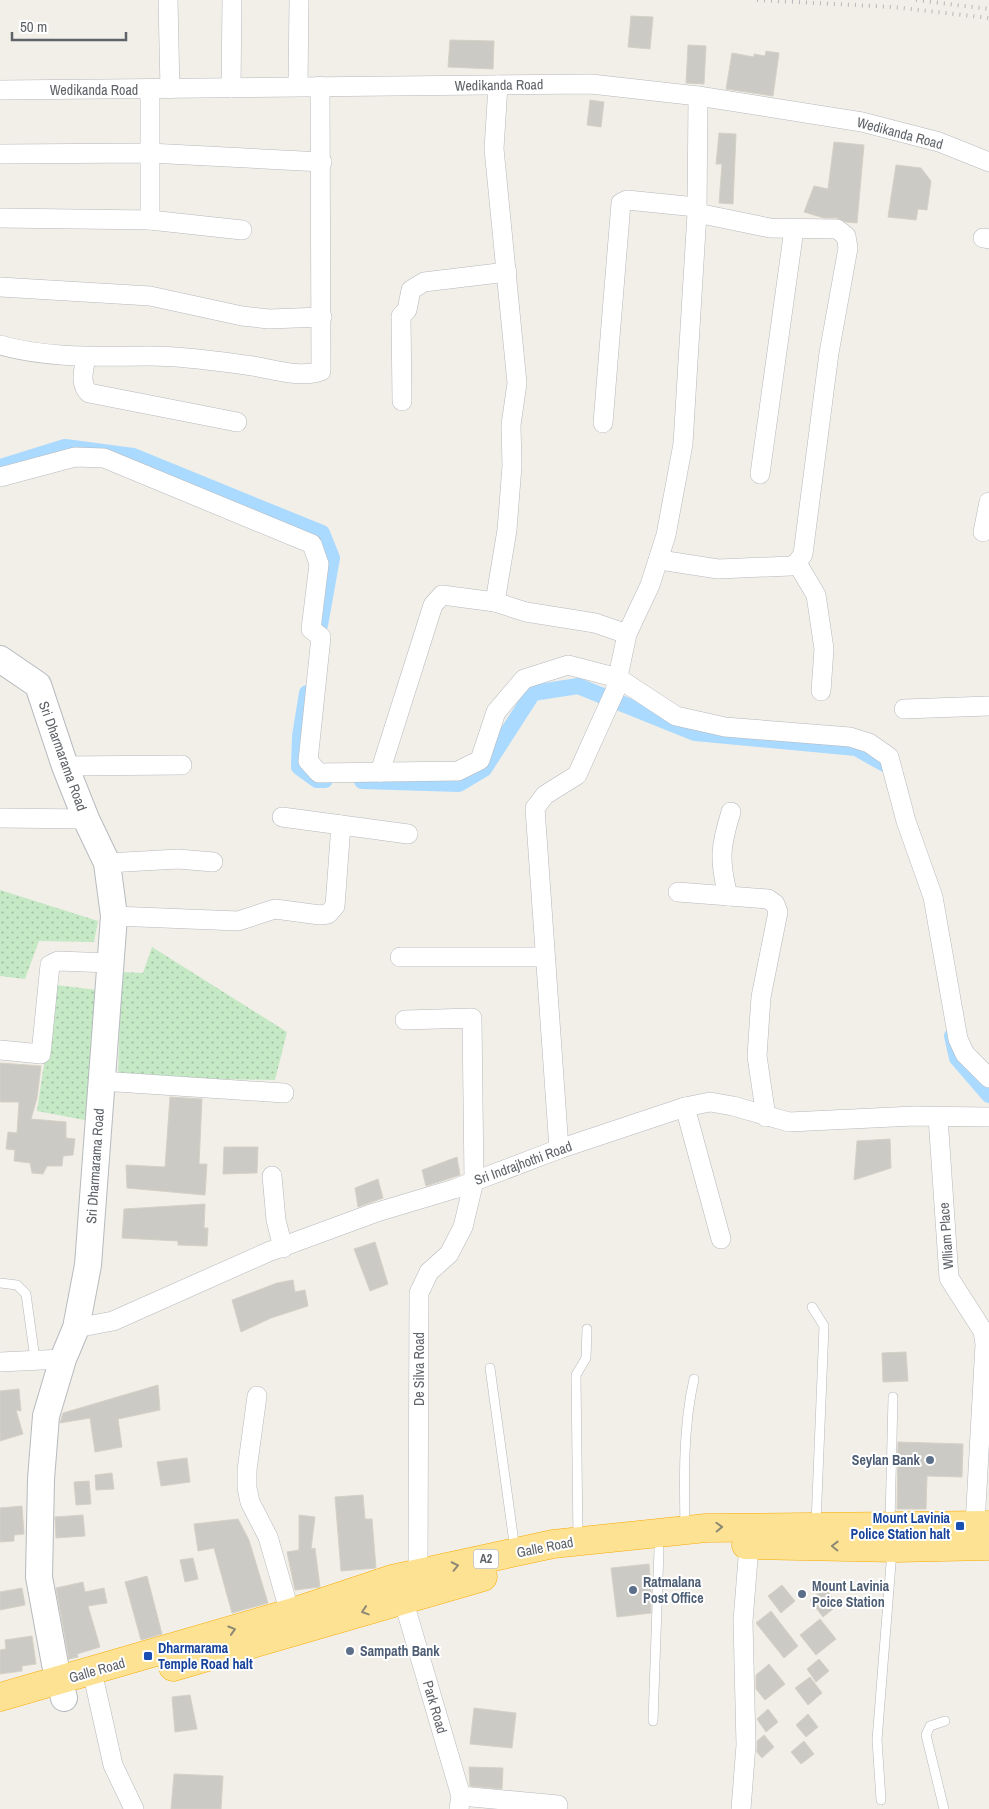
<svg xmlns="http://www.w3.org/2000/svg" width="989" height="1809" font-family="'Archivo Narrow',sans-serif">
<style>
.park{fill:url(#park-dots)}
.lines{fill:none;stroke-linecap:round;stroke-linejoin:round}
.canal{stroke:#aadaff;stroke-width:16}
.building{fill:#cccac5;stroke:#d6d1c6}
.lane-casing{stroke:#b5b8bc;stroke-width:10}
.street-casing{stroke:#b5b8bc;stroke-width:20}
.secondary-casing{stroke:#b6babf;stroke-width:28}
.highway-casing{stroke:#f9ab00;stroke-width:29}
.lane{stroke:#fff;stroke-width:9}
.street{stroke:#fff;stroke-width:19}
.secondary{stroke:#fff;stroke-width:26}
.highway{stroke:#fde293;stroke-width:28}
.rail{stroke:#b6b7b8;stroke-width:4;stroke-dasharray:1 6;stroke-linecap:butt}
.oneway{stroke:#8e8975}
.service-dot{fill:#5c6f8a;stroke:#fff;stroke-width:2}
.transit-dot{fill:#1a4fb4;stroke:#fff;stroke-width:2}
.labels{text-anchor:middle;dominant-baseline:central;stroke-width:4;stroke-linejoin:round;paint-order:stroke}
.shield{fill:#fff;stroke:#8f9295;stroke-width:1}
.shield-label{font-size:12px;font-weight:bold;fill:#5f6368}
.street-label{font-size:14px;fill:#5f6368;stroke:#fff}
.service-label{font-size:14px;font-weight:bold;fill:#4e5e75;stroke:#fff;text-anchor:start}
.transit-label{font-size:14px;font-weight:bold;fill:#164399;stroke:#fff;text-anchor:end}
</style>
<defs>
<pattern id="park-dots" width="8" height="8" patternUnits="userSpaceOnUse" patternTransform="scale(1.25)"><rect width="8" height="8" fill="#c5e8c5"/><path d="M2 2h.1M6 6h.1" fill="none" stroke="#a3c0a4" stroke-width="1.8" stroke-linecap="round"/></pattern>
</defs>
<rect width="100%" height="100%" fill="#f1efe8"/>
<g class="park">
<path d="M0,890L98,921L94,942L39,941L25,979L0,976Z"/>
<path d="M152,947L287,1032L275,1080L118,1077L121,972L143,973Z"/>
<path d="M56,985L97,990L90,1121L37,1111Z"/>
</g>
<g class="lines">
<g class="canal">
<path d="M0,467L65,447L133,456L322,533L332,558L320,625"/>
<path d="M307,693L300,736L299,767L317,780H325"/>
<path d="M362,781L459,784L484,769L533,693L578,686L695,733L856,748L890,767"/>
<path d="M952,1036L957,1058L989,1095"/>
</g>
</g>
<g class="building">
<path d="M631,16L653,17L650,49L628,47Z"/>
<path d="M450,40L494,41L493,69L448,67Z"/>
<path d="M688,45L706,46L704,84L686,83Z"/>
<path d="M766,51L779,53L773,96L726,89L732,53L754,57V54L765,56Z"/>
<path d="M590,100L604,102L601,127L587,125Z"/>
<path d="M719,133L736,134L733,204L719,203L722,164H716Z"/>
<path d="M834,142L864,145L857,223L846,222L837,218H824L804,212L814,186L828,189Z"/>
<path d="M896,165L921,168L931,181L927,210L918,209L916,220L888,217Z"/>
<path d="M0,1063L41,1066L37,1098L31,1119L66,1122V1138L75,1139L73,1155L63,1156L62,1166H47L43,1174L32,1173L30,1163L14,1161L15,1150L6,1149L8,1132L17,1133L19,1102H0Z"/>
<path d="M170,1097L202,1099L199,1164H207L205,1195L127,1188L126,1165L165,1167Z"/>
<path d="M890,1139L891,1168L854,1180L857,1141Z"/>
<path d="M224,1147H258L257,1173L223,1174Z"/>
<path d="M457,1157L460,1175L426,1186L422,1170Z"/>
<path d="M378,1179L383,1198L358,1207L355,1188Z"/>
<path d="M205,1204L204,1228H208L207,1246L178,1245V1241L122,1238L124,1209Z"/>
<path d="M375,1242L388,1284L370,1291L354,1249Z"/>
<path d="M293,1280L295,1292L305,1290L308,1306L271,1318L241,1332L232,1300L277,1283Z"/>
<path d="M906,1352L908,1381L883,1382L882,1353Z"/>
<path d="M158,1385L160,1410L118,1419L122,1447L95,1452L90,1418L60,1423L63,1413Z"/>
<path d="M19,1389L21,1411L16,1410L23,1434L0,1441V1391Z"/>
<path d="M898,1442L963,1444L962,1477L927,1476L926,1509H897Z"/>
<path d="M187,1458L190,1482L161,1486L157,1462Z"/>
<path d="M112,1473L114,1489L96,1490L95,1475Z"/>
<path d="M89,1481L91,1504L76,1505L74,1482Z"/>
<path d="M363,1495L365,1519H372L376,1568L341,1571L335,1497Z"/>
<path d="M22,1506L24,1534L14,1535V1541L0,1542V1508Z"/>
<path d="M83,1515L85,1536L56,1538L55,1517Z"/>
<path d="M299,1515L315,1517L311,1549L315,1548L320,1587L295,1590L287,1552L299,1550Z"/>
<path d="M238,1519L249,1540L268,1603L232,1613L214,1548L198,1551L194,1524Z"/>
<path d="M193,1558L198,1579L185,1582L180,1560Z"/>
<path d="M649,1564L651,1588V1613L617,1617L611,1568Z"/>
<path d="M147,1576L162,1634L141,1640L125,1582Z"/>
<path d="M83,1582L85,1592L104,1588L107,1603L88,1606L100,1647L77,1654L78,1657L69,1659L56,1588Z"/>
<path d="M782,1585L795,1601L781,1613L768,1596Z"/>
<path d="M22,1588L25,1605L0,1610V1592Z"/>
<path d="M825,1588L838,1605L823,1617L810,1600Z"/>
<path d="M771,1611L798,1646L784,1658L756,1623Z"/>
<path d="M820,1619L836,1639L816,1655L800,1635Z"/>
<path d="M32,1636L36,1664L22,1666V1671L0,1674V1650L6,1649L5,1640Z"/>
<path d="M819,1659L829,1671L816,1682L807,1669Z"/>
<path d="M769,1664L785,1684L765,1700L756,1689V1675Z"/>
<path d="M810,1677L822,1693L808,1705L795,1688Z"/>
<path d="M190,1695L197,1729L175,1732L172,1697Z"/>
<path d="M474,1708L516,1713L512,1748L470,1744Z"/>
<path d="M768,1709L778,1722L766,1732L757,1719Z"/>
<path d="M808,1714L818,1727L806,1737L796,1725Z"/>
<path d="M764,1735L774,1747L762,1758L757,1752V1741Z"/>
<path d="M804,1741L814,1754L801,1764L791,1752Z"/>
<path d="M469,1767L503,1768L502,1789L470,1786Z"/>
<path d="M174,1774L223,1776L221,1809H171Z"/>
</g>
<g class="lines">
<defs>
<g id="lane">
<path d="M0,1283L17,1285L26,1294L35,1359"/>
<path d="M812,1307L824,1326L816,1524"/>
<path d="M490,1368L515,1550"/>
<path d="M890,1522L893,1397"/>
<path d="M685,1527C684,1478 683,1427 694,1379"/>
<path d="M578,1539L576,1375L586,1358L587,1329"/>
<path d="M653,1721L659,1549"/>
<path d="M881,1800L877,1740L892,1551"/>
<path d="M944,1809L926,1735L930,1726L945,1721"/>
</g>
<g id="street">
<path d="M168,0L170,89"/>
<path d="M498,85L494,149L517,383L511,425L512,466L507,530L495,602L526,612L595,623L627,634"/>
<path d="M298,86L299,0"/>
<path d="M231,88L232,0"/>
<path d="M150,89V220"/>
<path d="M0,90L591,84L698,96L862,122L939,142L989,162"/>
<path d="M0,154L149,153L322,162"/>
<path d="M0,218L150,220L242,230"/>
<path d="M983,238L989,239"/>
<path d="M0,287L150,296L242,316L269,319L322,317"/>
<path d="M0,345C49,359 101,356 151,356C182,356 216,361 246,365C270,368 299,379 321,371L320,86"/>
<path d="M86,357C84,369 79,384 89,393L237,422"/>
<path d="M402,401L401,316L407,310L411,290L424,282L507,272"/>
<path d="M603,423L621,203L627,200L696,207"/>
<path d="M760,474L794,229"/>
<path d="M0,477L75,457L104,458L312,544L319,564L311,629L321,637L308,761L319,773L458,771L480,760L496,712L524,679L568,665L618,678L676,716L725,727L850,737L869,743L889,757L906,821L933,897L958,1039L965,1054L989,1078"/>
<path d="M983,532L989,502"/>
<path d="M660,560L718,569L791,566L797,563L803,554L829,353L848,248L846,236L837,229L770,228L697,213"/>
<path d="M797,563L816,595L824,649L821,691"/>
<path d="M904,709L989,706"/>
<path d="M65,766L182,765"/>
<path d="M380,772L433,605L442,595L495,602"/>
<path d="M282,817L408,834"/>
<path d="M0,818L86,819"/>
<path d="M107,863L178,859L213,862"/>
<path d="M678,892L768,899L775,904L778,912L761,997L757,1056L766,1117"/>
<path d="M728,896C719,860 720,847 731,812"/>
<path d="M114,916L238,921L275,909L320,915L328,914L335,906L341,825"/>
<path d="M400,957H545"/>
<path d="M405,1020L472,1018L474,1181L463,1227L449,1254L429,1272L419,1293L418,1573"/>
<path d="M0,1050L41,1054L50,965L58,961L111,963"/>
<path d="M101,1081L284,1093"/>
<path d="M685,1107L721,1239"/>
<path d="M938,1117L949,1278L983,1331L985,1344L975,1525"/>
<path d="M559,1149L535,808L545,795L577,775L615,691L627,634L650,585L666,535L683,444L697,213L698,96"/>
<path d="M272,1176L276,1220L283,1248"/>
<path d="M76,1328L113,1321L268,1252L374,1213L454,1189L559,1149L685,1107L710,1102L733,1106L789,1122L914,1116L989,1117"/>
<path d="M0,1362L63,1359"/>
<path d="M257,1396L247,1470V1488L250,1502L268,1537L290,1613"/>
<path d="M400,1589L461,1796L459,1809"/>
<path d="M92,1671L113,1765L134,1809"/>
<path d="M461,1796L558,1805"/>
<path d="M741,1809L746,1745L743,1621L750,1533"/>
</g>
<path id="secondary" d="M0,659L38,685L65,766L86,819L107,863L114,916L88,1265L76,1328L63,1359L46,1416L41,1479L39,1577L55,1664L64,1698"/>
<g id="highway">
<path d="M746,1545L896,1548L989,1546"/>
<path d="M173,1667L483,1577"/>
<path d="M0,1697L290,1613L392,1579L553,1544L706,1528L989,1525"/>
</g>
</defs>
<use href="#lane" class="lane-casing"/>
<use href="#street" class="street-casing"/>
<use href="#secondary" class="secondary-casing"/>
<use href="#highway" class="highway-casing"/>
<use href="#lane" class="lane"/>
<use href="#street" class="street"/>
<use href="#secondary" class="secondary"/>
<use href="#highway" class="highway"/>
<g class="rail">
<path d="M757,0L893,7L989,18"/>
<path d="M916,0L989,9"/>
</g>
</g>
<defs><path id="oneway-chevron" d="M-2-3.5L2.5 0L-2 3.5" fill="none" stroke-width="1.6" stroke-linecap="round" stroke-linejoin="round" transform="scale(1.25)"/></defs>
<g class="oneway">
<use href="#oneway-chevron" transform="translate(719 1527) rotate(-2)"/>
<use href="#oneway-chevron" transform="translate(835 1546) rotate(-179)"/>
<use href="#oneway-chevron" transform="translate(455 1566) rotate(-12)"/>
<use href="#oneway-chevron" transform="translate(365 1611) rotate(162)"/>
<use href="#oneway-chevron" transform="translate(232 1630) rotate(-17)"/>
</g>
<g class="service-dot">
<circle cx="930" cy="1460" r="5"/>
<circle cx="633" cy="1590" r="5"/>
<circle cx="802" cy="1594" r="5"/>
<circle cx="350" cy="1651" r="5"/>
</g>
<g class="transit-dot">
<rect x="955" y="1521" width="10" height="10" rx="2.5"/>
<rect x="143" y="1651" width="10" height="10" rx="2.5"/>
</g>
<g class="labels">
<rect class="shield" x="473.5" y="1549.5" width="25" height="19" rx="4"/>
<g class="shield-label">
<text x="486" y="1559">A2</text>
</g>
<g class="street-label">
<text transform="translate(499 85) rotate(-1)">Wedikanda Road</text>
<text x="94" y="90">Wedikanda Road</text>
<text transform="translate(900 133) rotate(15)">Wedikanda Road</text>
<text transform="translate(63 756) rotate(70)">Sri Dharmarama Road</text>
<text transform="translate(523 1163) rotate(-20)">Sri Indrajhothi Road</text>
<text transform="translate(95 1166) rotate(-86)">Sri Dharmarama Road</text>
<text transform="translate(946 1236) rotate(-94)">Wlliam Place</text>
<text transform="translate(419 1369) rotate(-90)">De Silva Road</text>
<text transform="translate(545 1547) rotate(-11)">Galle Road</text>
<text transform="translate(97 1670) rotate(-16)">Galle Road</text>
<text transform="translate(435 1707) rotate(74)">Park Road</text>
</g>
<g class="service-label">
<text x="920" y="1460" text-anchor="end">Seylan Bank</text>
<text x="643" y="1582">Ratmalana<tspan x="643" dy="16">Post Office</tspan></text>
<text x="812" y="1586">Mount Lavinia<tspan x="812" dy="16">Poice Station</tspan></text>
<text x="360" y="1651">Sampath Bank</text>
</g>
<g class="transit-label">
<text x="950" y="1518">Mount Lavinia<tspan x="950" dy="16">Police Station halt</tspan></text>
<text x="158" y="1648" text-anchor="start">Dharmarama<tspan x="158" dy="16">Temple Road halt</tspan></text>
</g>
</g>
<path d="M12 32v8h114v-8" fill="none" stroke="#5f6368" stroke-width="2.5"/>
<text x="20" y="32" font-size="15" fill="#5f6368" stroke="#ffffff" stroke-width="4" paint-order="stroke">50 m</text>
</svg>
